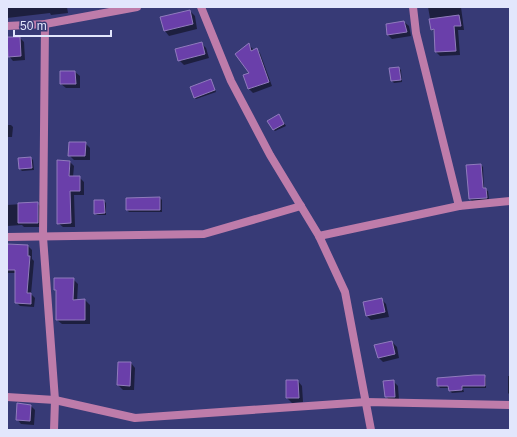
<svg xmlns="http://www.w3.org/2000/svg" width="517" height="437" font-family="Arial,sans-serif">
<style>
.shadow{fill:#0007}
.building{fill:#6a3faa;stroke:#907bbd}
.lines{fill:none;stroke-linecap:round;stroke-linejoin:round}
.street{stroke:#be7caa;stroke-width:8}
</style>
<rect width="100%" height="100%" fill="#373a76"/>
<g class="shadow">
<path d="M7,7H67L68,13L51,15L50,13L7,18Z"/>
<path d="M428,7H461L464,30H458L460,55L440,56L436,52L435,32L432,29Z"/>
<path d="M190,11L195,16L197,29L169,36L165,31L161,18Z"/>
<path d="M404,22L409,26L411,36L392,39L388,35Z"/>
<path d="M20,38L24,42L25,60L13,61L9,56Z"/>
<path d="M201,43L206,48L209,58L184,65L179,60Z"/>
<path d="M249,45L254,50L256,49L260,53L272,86L253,93L249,89L244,76L251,73Z"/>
<path d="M399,68L401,70L402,82L394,83L392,81L390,69Z"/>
<path d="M75,72L80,76V88H66L61,84Z"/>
<path d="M210,80L216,92L196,99L194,97Z"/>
<path d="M279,116L286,126L275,131L273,129Z"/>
<path d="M7,125H11L13,127L12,137H7Z"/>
<path d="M85,143L90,148V160H74L69,155Z"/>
<path d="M31,158L33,160L34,170L22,171L20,169Z"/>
<path d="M70,162L74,166L73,177H79L84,182V195H74L75,227H63L58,223Z"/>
<path d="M481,165L483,167L484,189L488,191L489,199L472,201L470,199L467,166Z"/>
<path d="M160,198L162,200V212H129L127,210Z"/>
<path d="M104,201L106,203V215H97L95,213Z"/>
<path d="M37,203L42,208V227H24L22,225L7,226V205Z"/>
<path d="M7,244L28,246L32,250V259L34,261L31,294L35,298L34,307L20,306L16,302V273H7Z"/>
<path d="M73,279L78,284L77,301L85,300L90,305V324H62L57,320V292L55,290Z"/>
<path d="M381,299L386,304L389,317L371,320L367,316Z"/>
<path d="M392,342L397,347L399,358L383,362L379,358Z"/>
<path d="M131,363L135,368L134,390H123L118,385Z"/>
<path d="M484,376L486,378V388H463L464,392L452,393L450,391V388H440L438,385Z"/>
<path d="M508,376H510V395L508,393Z"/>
<path d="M298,381L302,386L303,402L292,403L287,398Z"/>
<path d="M393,381L398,386L399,401H390L386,396Z"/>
<path d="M31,406L35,410L34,425L21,424L17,419Z"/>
</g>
<g class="building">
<path d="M190,10L193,24L164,31L160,17Z"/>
<path d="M459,15L461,26H454L456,51L435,52L434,29L431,30L429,19Z"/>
<path d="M404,21L407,32L387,35L386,24Z"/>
<path d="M7,37H20L21,56L8,57Z"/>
<path d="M202,42L205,54L178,61L175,49Z"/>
<path d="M249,43L251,51L257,48L269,82L248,89L243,75L249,73L235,54Z"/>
<path d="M399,67L401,80L391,81L389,68Z"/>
<path d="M60,71H75L76,84H60Z"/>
<path d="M211,79L215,90L194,98L190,87Z"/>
<path d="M279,114L284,124L273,130L267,121Z"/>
<path d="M69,142H86L85,156H68Z"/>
<path d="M31,157L32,168L19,169L18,158Z"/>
<path d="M57,160L70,161L69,176H80V191H70L71,223L57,224Z"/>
<path d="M481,164L483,188H486L487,198L469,199L466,165Z"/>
<path d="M160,197V210H126V198Z"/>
<path d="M94,200H104L105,213L94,214Z"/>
<path d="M38,202V223H18V203Z"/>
<path d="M7,244L28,245V256H30L27,293H31V304L15,303V270H7Z"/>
<path d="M54,278H74L73,300L85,299V320H56V290H54Z"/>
<path d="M382,298L385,312L366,316L363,302Z"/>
<path d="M392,341L395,354L378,358L374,345Z"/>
<path d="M118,362H131L130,386L117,385Z"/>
<path d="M474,375H485V386H462V390L449,391L448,386H437V378Z"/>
<path d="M286,380H298L299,398H286Z"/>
<path d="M394,380L395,397H385L383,381Z"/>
<path d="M17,403L31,405L30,421L16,420Z"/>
</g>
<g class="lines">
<g class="street">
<path d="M201,7L231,81L270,155L319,236L345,292L371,430"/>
<path d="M413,7L416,33L459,206"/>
<path d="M45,24L43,237L55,400L54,430"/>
<path d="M7,26L45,24L137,7"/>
<path d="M319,236L459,206L510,201"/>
<path d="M7,237L204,234L301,206"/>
<path d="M7,397L55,400L135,418L366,402L510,405"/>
</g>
</g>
<rect width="517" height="437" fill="none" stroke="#e2e6fc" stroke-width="16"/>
<path d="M14 30v6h97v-6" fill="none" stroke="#e2e6fc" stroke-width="2"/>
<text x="20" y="30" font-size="12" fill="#e2e6fc" stroke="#373a76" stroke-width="3" paint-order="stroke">50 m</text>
</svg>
